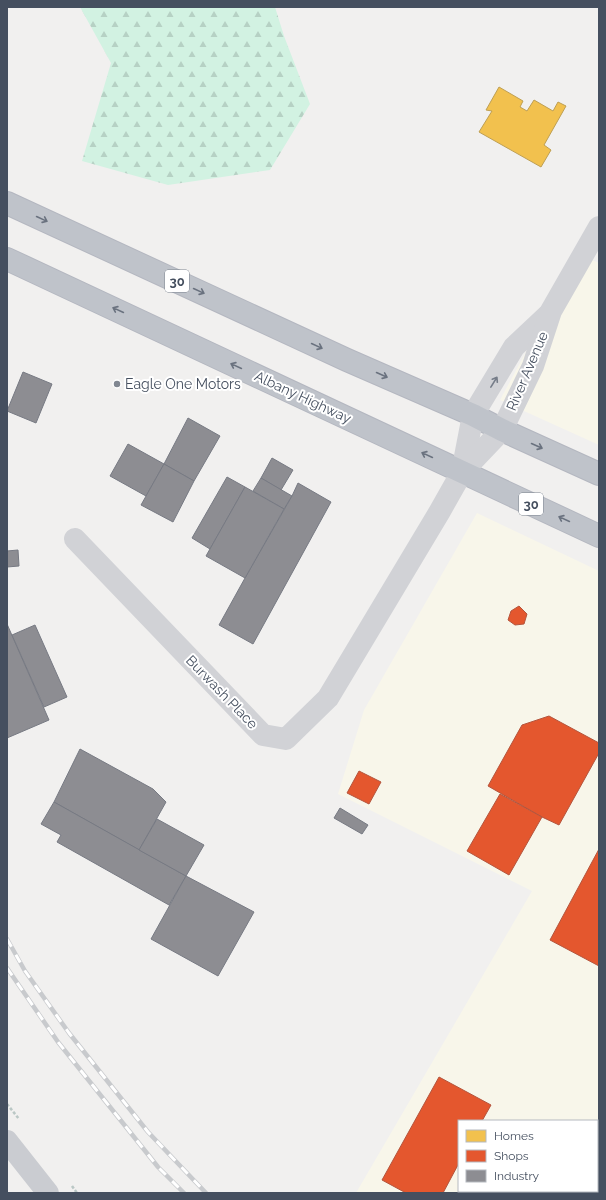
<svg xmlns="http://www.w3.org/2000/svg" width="606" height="1200" font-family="Raleway,sans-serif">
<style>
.commercial{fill:#f8f6ea;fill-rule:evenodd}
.forest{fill:url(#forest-firs)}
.homes{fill:#f2c14e;stroke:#be9f53}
.shops{fill:#e4572e;stroke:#b4553d}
.industry{fill:#8d8d92;stroke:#777a83}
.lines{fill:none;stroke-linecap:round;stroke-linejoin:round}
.highway-casing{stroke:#b4b7c0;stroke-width:24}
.path{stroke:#bac7c5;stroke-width:2.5;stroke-dasharray:3 2;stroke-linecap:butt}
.minor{stroke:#d1d2d6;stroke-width:22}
.major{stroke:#caccd1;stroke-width:22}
.highway{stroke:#bfc3ca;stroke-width:22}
.rail-casing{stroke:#c8cacd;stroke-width:4.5}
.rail{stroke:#fff;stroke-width:3;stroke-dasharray:9;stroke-linecap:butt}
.oneway{stroke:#6a727f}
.oneway2{stroke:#767d89}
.poi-dot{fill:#818791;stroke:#fff;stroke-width:1.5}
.labels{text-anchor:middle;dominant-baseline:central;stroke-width:4;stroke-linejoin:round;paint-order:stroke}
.shield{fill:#fff;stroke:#7d848f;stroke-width:1}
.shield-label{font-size:13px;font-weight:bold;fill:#454f5f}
.street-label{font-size:14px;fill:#454f5f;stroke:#fff}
.poi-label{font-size:14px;fill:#454f5f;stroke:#fff;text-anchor:start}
</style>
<defs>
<pattern id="forest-firs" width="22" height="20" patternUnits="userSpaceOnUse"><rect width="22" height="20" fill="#d2f2e2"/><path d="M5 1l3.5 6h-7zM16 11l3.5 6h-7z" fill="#b6d1c4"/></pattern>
</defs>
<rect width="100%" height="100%" fill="#f1f0ef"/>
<g class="commercial">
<path d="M579,254L599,263V445L500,400Z"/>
<path d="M477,513L599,571V1193H356L532,891L338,794L364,710ZM459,1121H597V1191H459Z"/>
</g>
<path class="forest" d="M80,7H275L284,36L310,104L270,170L168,185L82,161L111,63Z"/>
<path class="homes" d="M499,87L523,101L520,107L527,111L534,100L553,111L558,102L566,106L544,145L551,150L541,167L479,132L492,111L486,110Z"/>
<g class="shops">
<path d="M519,606L527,614L524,624L515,625L508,620L511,611Z"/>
<path d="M549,716L599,743V753L559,825L542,817L488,786L522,725Z"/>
<path d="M359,771L381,782L369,804L347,793Z"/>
<path d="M500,794L542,817L509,875L467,851Z"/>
<path d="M599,849V966L550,940Z"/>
<path d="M439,1077L491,1105L482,1121H459V1163L443,1193H406L382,1180Z"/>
<path d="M469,1191H540L539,1193H468Z"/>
</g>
<g class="industry">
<path d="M23,372L52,384L36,423L7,411Z"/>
<path d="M188,418L220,436L194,481L164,464Z"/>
<path d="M128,444L164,464L146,496L110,476Z"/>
<path d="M272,458L293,470L281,490L261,478Z"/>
<path d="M164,464L194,481L173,522L141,505Z"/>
<path d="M227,477L245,487L210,549L192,538Z"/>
<path d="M261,478L292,496L284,509L253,491Z"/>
<path d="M298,483L331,502L253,644L219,625L245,578L292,496Z"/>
<path d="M245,487L284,509L245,578L206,556Z"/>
<path d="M18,550L19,566L7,567V551Z"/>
<path d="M7,624L49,720L7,738Z"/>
<path d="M35,625L67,697L44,707L12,635Z"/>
<path d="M80,749L153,789L166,802L139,850L54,802Z"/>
<path d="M54,802L186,876L169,905L57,842L61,835L41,824Z"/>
<path d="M340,808L368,825L362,834L334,818Z"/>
<path d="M157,819L204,845L186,876L139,850Z"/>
<path d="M186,876L254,912L218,976L151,939Z"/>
</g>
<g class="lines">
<defs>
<g id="highway">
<path d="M7,203L347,360L473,415L502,430L599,474"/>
<path d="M7,259L599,536"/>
</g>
</defs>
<use href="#highway" class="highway-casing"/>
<g class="path">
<path d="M7,1104L19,1119"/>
<path d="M72,1186L77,1193"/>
</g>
<g class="minor">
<path d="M462,472L473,415L514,347L548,315"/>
<path d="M75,539L263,735L286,739L328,698L440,511L462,472L502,430L533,366L551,311L599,227"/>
</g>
<path class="major" d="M7,1141L48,1193"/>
<use href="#highway" class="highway"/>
<defs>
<g id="rail">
<path d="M7,939L25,971L69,1033L148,1132L206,1193"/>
<path d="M7,968L58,1042L158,1167L184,1193"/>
</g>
</defs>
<use href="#rail" class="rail-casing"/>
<use href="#rail" class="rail"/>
</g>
<defs><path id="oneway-shaft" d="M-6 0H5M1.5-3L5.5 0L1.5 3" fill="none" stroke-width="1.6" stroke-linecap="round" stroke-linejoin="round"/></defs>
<g class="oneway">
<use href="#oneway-shaft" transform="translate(42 219) rotate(25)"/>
<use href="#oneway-shaft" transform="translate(199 291) rotate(25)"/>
<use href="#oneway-shaft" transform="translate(118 310) rotate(-155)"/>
<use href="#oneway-shaft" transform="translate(317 346) rotate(25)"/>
<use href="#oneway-shaft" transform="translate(236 366) rotate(-155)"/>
<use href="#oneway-shaft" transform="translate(382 375) rotate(24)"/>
<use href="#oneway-shaft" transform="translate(537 446) rotate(24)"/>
<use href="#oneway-shaft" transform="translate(427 455) rotate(-155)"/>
<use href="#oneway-shaft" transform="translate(564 519) rotate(-155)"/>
</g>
<use class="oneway2" href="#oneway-shaft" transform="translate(494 382) rotate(-58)"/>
<circle class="poi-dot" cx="117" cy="384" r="4"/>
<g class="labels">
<g class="shield">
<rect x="165" y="270" width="24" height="22" rx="3"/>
<rect x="519" y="493" width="24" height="22" rx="3"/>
</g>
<g class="shield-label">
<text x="177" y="281">30</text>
<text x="531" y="504">30</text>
</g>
<g class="street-label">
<text transform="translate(527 371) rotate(-67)">River Avenue</text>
<text transform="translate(303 397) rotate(25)">Albany Highway</text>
<text transform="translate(222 692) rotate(46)">Burwash Place</text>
</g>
<g class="poi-label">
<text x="125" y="384">Eagle One Motors</text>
</g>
</g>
<rect width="606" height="1200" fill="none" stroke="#454f5f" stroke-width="16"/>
<rect x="458" y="1120" width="140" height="72" fill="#ffffff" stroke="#b5b9bf"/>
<rect x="466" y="1130" width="20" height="12" fill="#f2c14e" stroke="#b5b9bf"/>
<text x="494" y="1140" font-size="12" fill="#454f5f">Homes</text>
<rect x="466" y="1150" width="20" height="12" fill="#e4572e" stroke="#b5b9bf"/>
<text x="494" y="1160" font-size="12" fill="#454f5f">Shops</text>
<rect x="466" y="1170" width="20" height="12" fill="#8d8d92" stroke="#b5b9bf"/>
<text x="494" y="1180" font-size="12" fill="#454f5f">Industry</text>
</svg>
